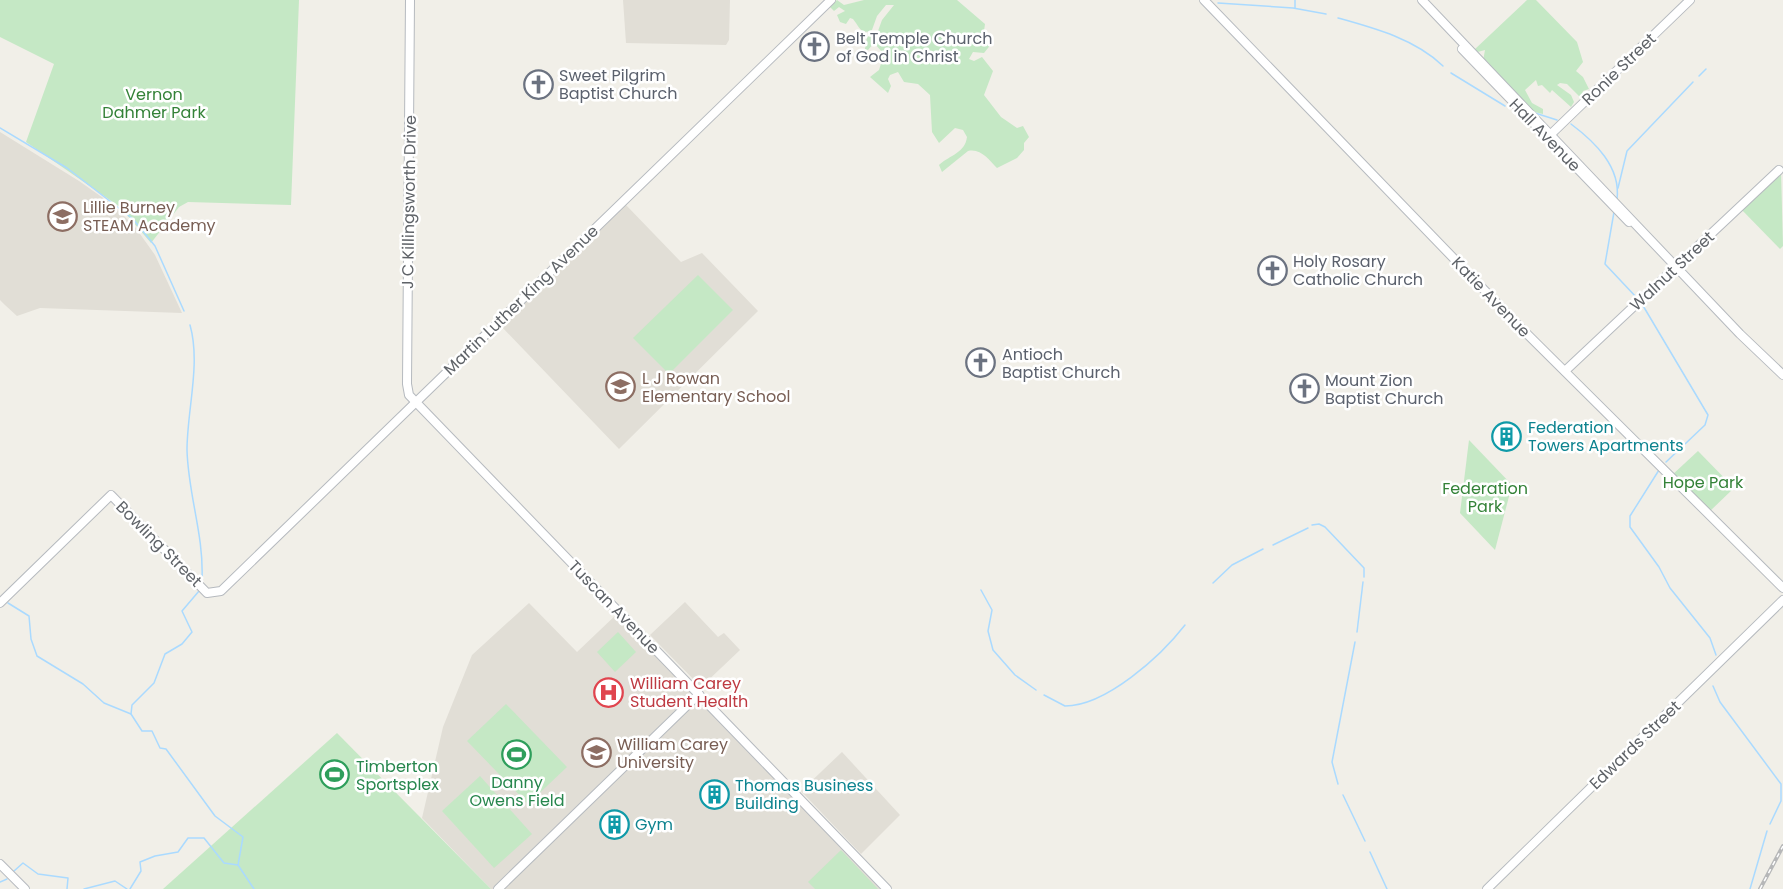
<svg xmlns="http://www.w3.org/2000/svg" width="1783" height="889" font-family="Poppins,sans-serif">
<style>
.education{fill:#e1ded6}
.green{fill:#c5e8c5}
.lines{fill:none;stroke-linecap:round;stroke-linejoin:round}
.stream{stroke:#aadaff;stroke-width:1.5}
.secondary-casing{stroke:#b6babf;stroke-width:10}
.secondary{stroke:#fff;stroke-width:8}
.rail-casing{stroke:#b6b7b8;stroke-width:4}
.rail{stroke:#fff;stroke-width:1.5;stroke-dasharray:4.5;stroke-linecap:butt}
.labels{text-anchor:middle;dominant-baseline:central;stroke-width:5;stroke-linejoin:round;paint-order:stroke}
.worship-label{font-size:16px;fill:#5b616d;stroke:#fff;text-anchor:start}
.street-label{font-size:16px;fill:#5f6368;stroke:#fff}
.park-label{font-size:16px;fill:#348238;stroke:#fff}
.education-label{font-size:16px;fill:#785e54;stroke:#fff;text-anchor:start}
.culture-label{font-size:16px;fill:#0d838f;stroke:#fff;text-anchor:start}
.health-label{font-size:16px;fill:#be3a42;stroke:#fff;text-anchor:start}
.leisure-label{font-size:16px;fill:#27864d;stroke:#fff;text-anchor:start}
</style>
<rect width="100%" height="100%" fill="#f1efe8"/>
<g class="education">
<path d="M623,0H730L729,40L726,45L626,43Z"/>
<path d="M0,132L79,181L113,205L135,227L155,255L182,313L40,308L17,316L5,305L0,300Z"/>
<path d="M626,205L681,262L702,253L758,311L619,449L501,326Z"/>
<path d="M685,602L718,637L724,633L740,650L701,687L650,635Z"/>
<path d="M529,603L577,652L619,612L887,889H491L422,818L443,727L472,655Z"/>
<path d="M842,752L900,815L861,854L801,791Z"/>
</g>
<g class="green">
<path d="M0,0H299L291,205L188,202L179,207L151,243L120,207L26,142L54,64L0,37Z"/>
<path d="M837,0L844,5L864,0H957L985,24L984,31L992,43L984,53L973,52L969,59L974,61L982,57L993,71L984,95L1001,117L1017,128L1023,126L1029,137L1024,143V150L1017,158L997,168C989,160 981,148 968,151L942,172L939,165C950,155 965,153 967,137L963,130L955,128L939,143L932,132L930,95L918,84L904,82L898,72L890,75L888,79L891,86L888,93L870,77L879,70L884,54L874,43L868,50L865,49L867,37L878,31L882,20L894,5H886L877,16L872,30C861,36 859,26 853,19L850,18L846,24L840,22L837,15L845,11L839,7L834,11L830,7Z"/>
<path d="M1527,0H1536L1577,42L1583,62L1576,71L1583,77L1589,89L1583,91L1581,98L1567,84L1560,83L1557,85L1571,95L1574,102L1571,107L1552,90L1550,93L1542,85L1538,86L1536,80L1525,90L1532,103L1543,109V114L1530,111L1487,65V61H1483L1485,50L1474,53V50Z"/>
<path d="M1781,171L1783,246L1780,249L1740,208Z"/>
<path d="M698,275L733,310L669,374L633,338Z"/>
<path d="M1469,440L1512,485L1495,550L1460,513Z"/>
<path d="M1698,451L1734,488L1708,513L1671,476Z"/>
<path d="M618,632L636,652L615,672L597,652Z"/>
<path d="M506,704L567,767L528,804L467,741Z"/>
<path d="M337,733L491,889H163Z"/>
<path d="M480,776L532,834L494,868L442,811Z"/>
<path d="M841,850L878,889H815L808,882Z"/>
</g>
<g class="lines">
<g class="stream">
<path d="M1218,3L1293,8L1326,14"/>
<path d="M1295,8V0"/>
<path d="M1338,18C1374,28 1415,39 1443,66"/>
<path d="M1451,73L1505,106"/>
<path d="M1699,76L1706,69"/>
<path d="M1535,113L1557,120"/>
<path d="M1571,124C1595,142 1621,167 1617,199"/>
<path d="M0,128L67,168L133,219L155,246L184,311"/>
<path d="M1618,188L1627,151L1693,82"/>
<path d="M1614,212L1605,264L1637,298"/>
<path d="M1642,304L1708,415L1705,425L1666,462"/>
<path d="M190,325C201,364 187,410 187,450C188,494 204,535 202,579"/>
<path d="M1659,470L1630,516V527L1659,567L1670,588L1710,638L1716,655"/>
<path d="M1312,525L1319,524L1325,527L1364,568V577"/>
<path d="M1273,545L1308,528"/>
<path d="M1213,583L1232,565L1263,549"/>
<path d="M981,590L992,610L988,631L993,650L1015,675L1036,690"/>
<path d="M8,603L29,616L31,639L37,656L83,684L104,703L131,714L142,731H152L160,748L166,749L215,816L243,837L238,865"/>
<path d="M1357,632L1363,582"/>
<path d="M1713,686L1720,702L1781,784V801L1770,824"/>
<path d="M1044,695L1065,706C1106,706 1161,656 1185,625"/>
<path d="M131,714L132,705L154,683L165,654L182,644L192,632L182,611L199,591"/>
<path d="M1338,784L1332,762L1355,642"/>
<path d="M1343,795L1365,841"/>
<path d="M1370,852L1387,889"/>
<path d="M14,871L23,863L38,874L68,878L67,889"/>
<path d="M0,882L7,879"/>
<path d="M84,889L115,881L127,889"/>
<path d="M130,889L141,871L140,862L155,856L178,852L188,838H204L224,863L238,865L254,889"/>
<path d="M1750,889L1767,831"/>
</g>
<defs>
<g id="secondary">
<path d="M410,0L407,384L409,395L887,889"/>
<path d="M1204,0L1520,327L1783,588"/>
<path d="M1422,0L1740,334L1783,375"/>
<path d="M1462,49L1629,222"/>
<path d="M1549,136L1690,0"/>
<path d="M1565,371L1779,170"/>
<path d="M0,603L111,495L207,593L221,591L831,0"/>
<path d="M0,864L25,889"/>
<path d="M498,889L699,694"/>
<path d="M1487,889L1783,600"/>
</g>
</defs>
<use href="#secondary" class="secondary-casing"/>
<use href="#secondary" class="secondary"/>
<defs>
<path id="rail" d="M1760,889L1783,846"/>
</defs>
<use href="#rail" class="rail-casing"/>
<use href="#rail" class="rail"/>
</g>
<defs>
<symbol id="church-ring" viewBox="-11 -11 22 22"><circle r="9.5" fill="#fff" stroke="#6b7280" stroke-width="1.5"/><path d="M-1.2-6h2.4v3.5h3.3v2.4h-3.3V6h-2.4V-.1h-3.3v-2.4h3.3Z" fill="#6b7280"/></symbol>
<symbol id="school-ring" viewBox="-11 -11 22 22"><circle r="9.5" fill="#fff" stroke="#8d6e63" stroke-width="1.5"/><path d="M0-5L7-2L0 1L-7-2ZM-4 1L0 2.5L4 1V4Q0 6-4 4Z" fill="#8d6e63"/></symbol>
<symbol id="building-ring" viewBox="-11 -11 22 22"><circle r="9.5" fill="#fff" stroke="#0f9aa8" stroke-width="1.5"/><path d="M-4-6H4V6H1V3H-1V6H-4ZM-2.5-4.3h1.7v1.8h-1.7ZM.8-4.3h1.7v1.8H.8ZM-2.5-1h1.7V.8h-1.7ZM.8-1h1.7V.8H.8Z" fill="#0f9aa8"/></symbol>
<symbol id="hospital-ring" viewBox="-11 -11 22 22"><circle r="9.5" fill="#fff" stroke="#e0444e" stroke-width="1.5"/><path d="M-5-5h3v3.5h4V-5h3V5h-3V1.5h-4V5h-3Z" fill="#e0444e"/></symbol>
<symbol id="university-ring" viewBox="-11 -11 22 22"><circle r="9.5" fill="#fff" stroke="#8d6e63" stroke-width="1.5"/><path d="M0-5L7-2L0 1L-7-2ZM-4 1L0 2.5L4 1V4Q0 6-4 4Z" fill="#8d6e63"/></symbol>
<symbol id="stadium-ring" viewBox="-11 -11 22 22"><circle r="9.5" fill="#fff" stroke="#2e9e5b" stroke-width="1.5"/><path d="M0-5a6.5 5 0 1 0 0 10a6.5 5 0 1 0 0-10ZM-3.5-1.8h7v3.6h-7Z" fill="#2e9e5b"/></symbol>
</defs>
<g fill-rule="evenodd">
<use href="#church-ring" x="798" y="30" width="33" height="33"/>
<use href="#church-ring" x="522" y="68" width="33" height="33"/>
<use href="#school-ring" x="46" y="200" width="33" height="33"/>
<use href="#church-ring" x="1256" y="254" width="33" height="33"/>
<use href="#church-ring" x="964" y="346" width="33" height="33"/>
<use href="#school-ring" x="604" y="370" width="33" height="33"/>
<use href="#church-ring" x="1288" y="372" width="33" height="33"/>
<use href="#building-ring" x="1490" y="420" width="33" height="33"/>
<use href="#hospital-ring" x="592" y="676" width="33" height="33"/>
<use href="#university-ring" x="580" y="736" width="33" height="33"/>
<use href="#stadium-ring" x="500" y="738" width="33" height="33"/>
<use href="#stadium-ring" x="318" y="758" width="33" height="33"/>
<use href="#building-ring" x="698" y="778" width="33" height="33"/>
<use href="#building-ring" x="598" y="808" width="33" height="33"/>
</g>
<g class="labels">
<g class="worship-label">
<text x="836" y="38">Belt Temple Church<tspan x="836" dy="18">of God in Christ</tspan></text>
<text x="559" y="75">Sweet Pilgrim<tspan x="559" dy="18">Baptist Church</tspan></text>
<text x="1293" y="261">Holy Rosary<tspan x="1293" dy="18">Catholic Church</tspan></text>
<text x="1002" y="354">Antioch<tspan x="1002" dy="18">Baptist Church</tspan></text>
<text x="1325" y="380">Mount Zion<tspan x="1325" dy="18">Baptist Church</tspan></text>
</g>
<g class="street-label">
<text transform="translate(1619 69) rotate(-44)">Ronie Street</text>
<text transform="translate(1545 135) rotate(46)">Hall Avenue</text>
<text transform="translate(409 202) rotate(-89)">J C Killingsworth Drive</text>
<text transform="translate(1672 271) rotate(-43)">Walnut Street</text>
<text transform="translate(1491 297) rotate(46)">Katie Avenue</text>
<text transform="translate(521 300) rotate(-44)">Martin Luther King Avenue</text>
<text transform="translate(159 544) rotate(45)">Bowling Street</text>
<text transform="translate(614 607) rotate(46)">Tuscan Avenue</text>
<text transform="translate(1635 745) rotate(-44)">Edwards Street</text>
</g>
<g class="park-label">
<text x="154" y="94">Vernon<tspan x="154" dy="18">Dahmer Park</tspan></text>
<text x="1703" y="482">Hope Park</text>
<text x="1485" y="488">Federation<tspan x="1485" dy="18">Park</tspan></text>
</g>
<g class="education-label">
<text x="83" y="207">Lillie Burney<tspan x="83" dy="18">STEAM Academy</tspan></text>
<text x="642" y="378">L J Rowan<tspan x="642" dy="18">Elementary School</tspan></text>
<text x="617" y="744">William Carey<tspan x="617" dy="18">University</tspan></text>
</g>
<g class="culture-label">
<text x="1528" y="427">Federation<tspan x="1528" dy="18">Towers Apartments</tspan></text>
<text x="735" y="785">Thomas Business<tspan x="735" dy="18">Building</tspan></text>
<text x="635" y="824">Gym</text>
</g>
<g class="health-label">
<text x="630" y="683">William Carey<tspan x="630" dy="18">Student Health</tspan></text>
</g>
<g class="leisure-label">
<text x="356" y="766">Timberton<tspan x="356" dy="18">Sportsplex</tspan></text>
<text x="517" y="782" text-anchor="middle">Danny<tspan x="517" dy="18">Owens Field</tspan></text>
</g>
</g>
</svg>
